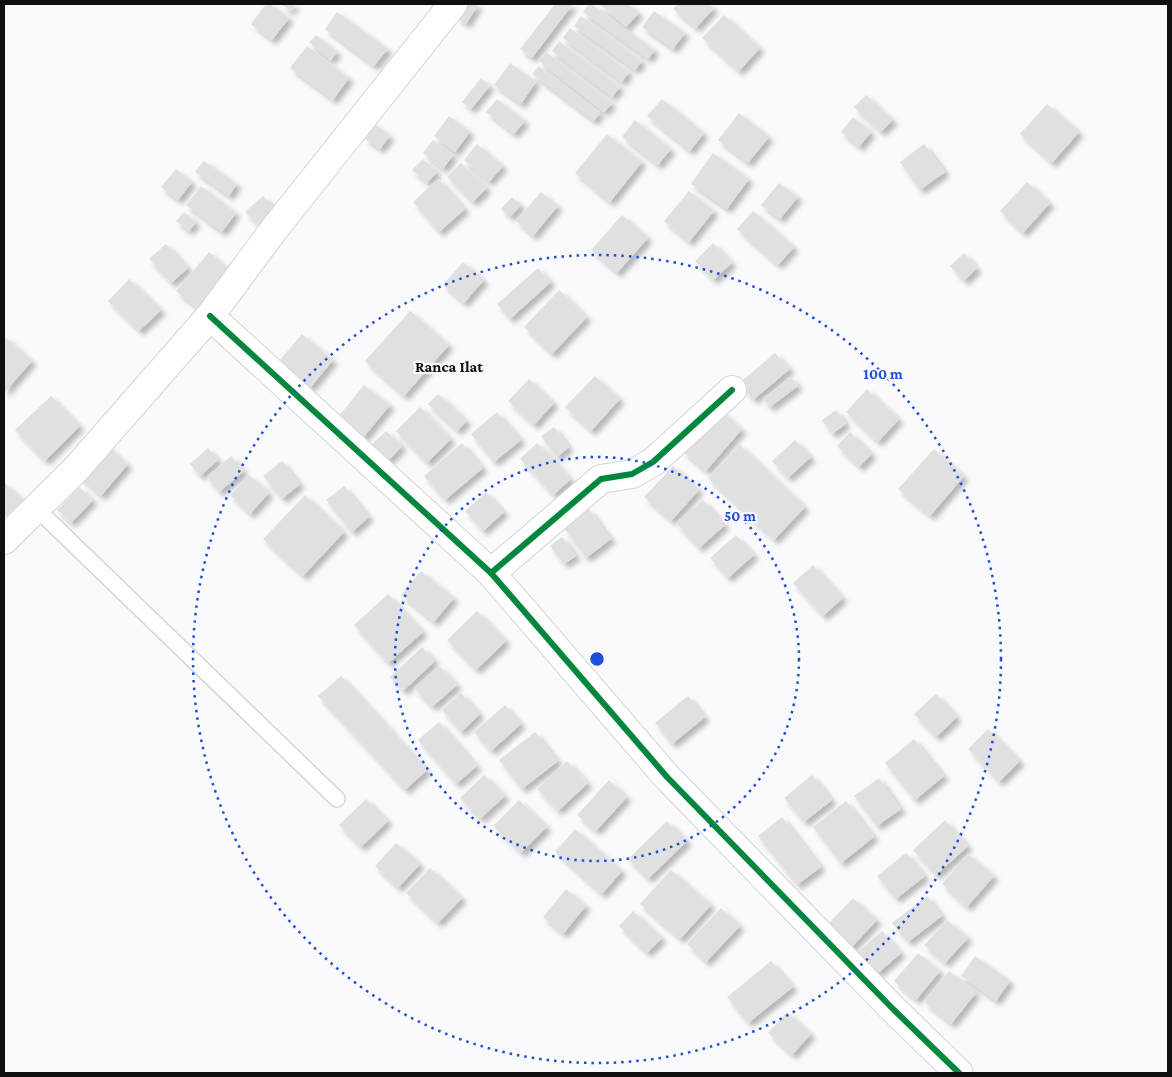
<svg xmlns="http://www.w3.org/2000/svg" width="1172" height="1077" font-family="'Crimson Pro',serif">
<style>
.building{fill:#e1e0e1;filter:url(#shadow)}
.lines{fill:none;stroke-linecap:round;stroke-linejoin:round}
.lane-casing{stroke:#d5d4d6;stroke-width:18}
.street-casing{stroke:#d5d4d6;stroke-width:30}
.secondary-casing{stroke:#d5d4d6;stroke-width:30}
.lane{stroke:#fefefe;stroke-width:15}
.street{stroke:#fefefe;stroke-width:28}
.secondary{stroke:#fefefe;stroke-width:28}
.cycleway-casing{stroke:#faf8fc;stroke-width:9}
.cycleway{stroke:#00873e;stroke-width:6}
.ring{fill:none;stroke:#1d4ed8;stroke-width:2.5;stroke-dasharray:2.5 5}
.labels{text-anchor:middle;dominant-baseline:central;stroke-width:4.5;stroke-linejoin:round;paint-order:stroke}
.quarter-label{font-size:16px;font-weight:bold;fill:#0f0f10;stroke:#faf8fc}
.centre{fill:#1d4ed8;stroke:#faf8fc;stroke-width:2.5}
.ring-label{font-size:15px;text-anchor:middle;font-weight:bold;fill:#1d4ed8;stroke:#faf8fc;stroke-width:4.5;stroke-linejoin:round;paint-order:stroke}
</style>
<defs>
<filter id="shadow"><feDropShadow dx="4.5" dy="4.5" stdDeviation="2.5" flood-color="#0004"/></filter>
</defs>
<rect width="100%" height="100%" fill="#faf9fb"/>
<g class="building">
<path d="M266,4H270L289,18L272,40L251,24Z"/>
<path d="M281,4H296L290,11Z"/>
<path d="M465,4H477L478,5L466,24L456,17Z"/>
<path d="M555,4H573L532,58L520,49Z"/>
<path d="M589,4H591L655,50L648,59L583,12Z"/>
<path d="M599,4H628L639,13L626,27Z"/>
<path d="M678,4H709L714,8L696,28L673,9Z"/>
<path d="M654,11L685,33L673,49L642,27Z"/>
<path d="M337,12L388,49L374,66L325,29Z"/>
<path d="M724,15L760,48L739,71L702,38Z"/>
<path d="M581,16L642,61L635,70L574,26Z"/>
<path d="M570,28L629,72L622,82L563,38Z"/>
<path d="M316,35L337,52L331,60L309,42Z"/>
<path d="M559,41L620,87L612,97L552,51Z"/>
<path d="M307,46L349,78L333,100L290,68Z"/>
<path d="M546,52L612,103L604,112L539,61Z"/>
<path d="M510,63L536,82L521,104L494,85Z"/>
<path d="M539,66L600,113L594,121L532,74Z"/>
<path d="M481,78L490,86L471,109L462,102Z"/>
<path d="M866,95L893,120L881,132L854,107Z"/>
<path d="M497,99L525,121L514,134L486,112Z"/>
<path d="M662,99L704,133L690,151L647,116Z"/>
<path d="M1047,104L1079,132L1052,163L1020,134Z"/>
<path d="M739,113L769,137L748,163L718,140Z"/>
<path d="M449,116L470,132L455,152L434,136Z"/>
<path d="M853,117L871,132L859,147L841,132Z"/>
<path d="M635,120L671,149L658,165L622,137Z"/>
<path d="M375,124L390,136L380,149L364,138Z"/>
<path d="M607,134L642,162L610,202L575,173Z"/>
<path d="M433,140L453,155L443,169L423,153Z"/>
<path d="M477,144L503,166L489,182L464,160Z"/>
<path d="M924,144L945,172L920,190L900,162Z"/>
<path d="M713,153L749,179L727,209L691,184Z"/>
<path d="M423,159L437,172L427,183L412,170Z"/>
<path d="M204,161L237,184L229,196L195,172Z"/>
<path d="M461,163L487,188L473,202L447,177Z"/>
<path d="M176,169L192,182L178,200L161,187Z"/>
<path d="M438,179L465,209L439,232L413,202Z"/>
<path d="M1027,182L1050,203L1023,233L1000,211Z"/>
<path d="M779,183L798,197L780,219L761,205Z"/>
<path d="M201,186L236,213L222,232L186,205Z"/>
<path d="M689,191L714,211L689,242L664,221Z"/>
<path d="M541,192L558,206L533,236L516,221Z"/>
<path d="M263,196L280,213L264,232L245,212Z"/>
<path d="M512,197L521,205L510,217L501,209Z"/>
<path d="M753,211L794,247L778,265L737,229Z"/>
<path d="M184,212L196,222L189,231L176,221Z"/>
<path d="M622,215L648,238L617,273L591,250Z"/>
<path d="M713,243L732,263L713,280L695,261Z"/>
<path d="M166,244L188,268L171,283L149,259Z"/>
<path d="M209,252L234,273L202,312L176,291Z"/>
<path d="M964,253L977,268L964,281L950,266Z"/>
<path d="M463,262L484,280L464,303L443,285Z"/>
<path d="M538,268L551,282L510,319L497,304Z"/>
<path d="M129,279L161,310L139,331L108,301Z"/>
<path d="M559,290L587,317L552,354L524,327Z"/>
<path d="M410,311L449,345L404,396L365,361Z"/>
<path d="M302,334L333,360L310,388L279,361Z"/>
<path d="M4,336L32,361L4,393Z"/>
<path d="M775,353L790,369L753,400L739,383Z"/>
<path d="M595,376L620,399L591,431L565,407Z"/>
<path d="M791,377L798,386L770,407L763,399Z"/>
<path d="M529,379L554,403L534,425L508,401Z"/>
<path d="M364,385L390,405L363,438L338,417Z"/>
<path d="M867,389L899,419L878,442L846,412Z"/>
<path d="M438,394L467,421L457,431L428,404Z"/>
<path d="M51,396L80,426L45,461L15,430Z"/>
<path d="M420,407L451,439L427,463L396,431Z"/>
<path d="M720,410L742,429L706,471L683,452Z"/>
<path d="M836,410L846,424L832,434L822,420Z"/>
<path d="M497,412L521,440L494,462L471,434Z"/>
<path d="M554,427L569,447L557,457L541,436Z"/>
<path d="M386,431L402,446L388,461L371,445Z"/>
<path d="M850,432L872,454L859,467L837,446Z"/>
<path d="M795,440L811,457L788,478L772,461Z"/>
<path d="M104,443L128,464L101,496L77,475Z"/>
<path d="M462,443L483,468L445,500L424,476Z"/>
<path d="M537,443L571,479L553,495L520,459Z"/>
<path d="M740,445L805,507L774,540L708,478Z"/>
<path d="M208,448L218,460L200,476L190,464Z"/>
<path d="M934,449L964,476L930,516L898,489Z"/>
<path d="M231,456L244,471L219,492L207,477Z"/>
<path d="M282,461L300,484L282,499L263,476Z"/>
<path d="M673,466L699,490L671,521L644,497Z"/>
<path d="M249,475L269,493L250,514L230,495Z"/>
<path d="M4,482L23,501L7,517L4,513Z"/>
<path d="M344,486L369,517L352,532L326,500Z"/>
<path d="M79,487L93,500L71,523L57,510Z"/>
<path d="M486,492L504,512L483,531L465,511Z"/>
<path d="M305,495L344,532L303,576L263,539Z"/>
<path d="M703,500L725,525L699,548L676,523Z"/>
<path d="M589,509L611,539L586,558L564,528Z"/>
<path d="M736,535L754,555L728,578L710,558Z"/>
<path d="M562,537L576,556L564,564L550,546Z"/>
<path d="M813,565L843,598L823,616L793,583Z"/>
<path d="M421,571L454,598L434,622L401,595Z"/>
<path d="M388,594L423,632L388,663L354,625Z"/>
<path d="M477,611L506,641L476,670L447,640Z"/>
<path d="M422,647L435,661L403,691L390,677Z"/>
<path d="M439,666L457,685L432,707L414,688Z"/>
<path d="M341,676L427,770L405,790L318,696Z"/>
<path d="M461,693L480,714L461,732L442,710Z"/>
<path d="M936,694L957,717L936,737L914,714Z"/>
<path d="M688,696L705,717L672,744L655,723Z"/>
<path d="M505,705L521,724L491,751L474,732Z"/>
<path d="M439,722L477,766L456,784L418,740Z"/>
<path d="M988,729L1020,761L999,782L968,749Z"/>
<path d="M535,732L558,761L522,789L499,760Z"/>
<path d="M914,739L944,776L915,800L885,763Z"/>
<path d="M567,761L588,783L558,811L537,789Z"/>
<path d="M484,775L505,796L480,819L460,798Z"/>
<path d="M812,775L832,800L804,822L784,798Z"/>
<path d="M879,778L901,809L877,826L854,796Z"/>
<path d="M609,780L627,797L596,831L577,815Z"/>
<path d="M366,799L388,821L361,847L339,825Z"/>
<path d="M519,800L547,827L521,853L493,826Z"/>
<path d="M846,801L874,837L841,863L813,827Z"/>
<path d="M782,817L821,867L797,885L758,836Z"/>
<path d="M945,820L968,846L936,875L913,850Z"/>
<path d="M667,821L687,841L648,879L628,859Z"/>
<path d="M575,829L622,871L602,894L555,852Z"/>
<path d="M396,843L420,864L398,888L375,866Z"/>
<path d="M906,853L925,876L896,899L877,876Z"/>
<path d="M968,854L994,876L967,907L942,884Z"/>
<path d="M430,868L462,898L438,923L406,893Z"/>
<path d="M671,870L711,905L680,939L640,904Z"/>
<path d="M566,889L586,906L563,934L543,917Z"/>
<path d="M927,896L942,916L908,942L892,923Z"/>
<path d="M853,898L877,920L851,948L827,925Z"/>
<path d="M721,908L740,926L706,962L687,944Z"/>
<path d="M633,911L662,938L647,953L619,926Z"/>
<path d="M947,920L968,938L945,963L924,945Z"/>
<path d="M882,931L901,953L877,974L858,952Z"/>
<path d="M918,953L940,971L916,1000L894,981Z"/>
<path d="M975,956L1010,981L996,1001L961,976Z"/>
<path d="M771,961L793,987L748,1023L727,997Z"/>
<path d="M949,971L976,993L951,1024L924,1002Z"/>
<path d="M787,1012L811,1034L792,1055L768,1033Z"/>
</g>
<g class="lines">
<defs>
<path id="lane" d="M36,508L337,799"/>
<g id="street">
<path d="M210,316L491,573L667,777L893,1009L959,1073"/>
<path d="M491,573L601,479L632,474L653,462L732,390"/>
</g>
<path id="secondary" d="M4,540L76,469L210,316L272,232L453,4"/>
</defs>
<use href="#lane" class="lane-casing"/>
<use href="#street" class="street-casing"/>
<use href="#secondary" class="secondary-casing"/>
<use href="#lane" class="lane"/>
<use href="#street" class="street"/>
<use href="#secondary" class="secondary"/>
<defs>
<g id="cycleway">
<path d="M210,316L491,573L667,777L893,1009L959,1073"/>
<path d="M491,573L601,479L632,474L653,462L732,390"/>
</g>
</defs>
<use href="#cycleway" class="cycleway-casing"/>
<use href="#cycleway" class="cycleway"/>
</g>
<g class="ring">
<circle cx="597" cy="659" r="202"/>
<circle cx="597" cy="659" r="404"/>
</g>
<g class="labels">
<g class="quarter-label">
<text x="449" y="366">Ranca Ilat</text>
</g>
</g>
<circle cx="597" cy="659" r="8" class="centre"/>
<g class="ring-label">
<text x="883" y="379">100 m</text>
<text x="740" y="521">50 m</text>
</g>
<rect width="1172" height="1077" fill="none" stroke="#0f0f10" stroke-width="10"/>
</svg>
